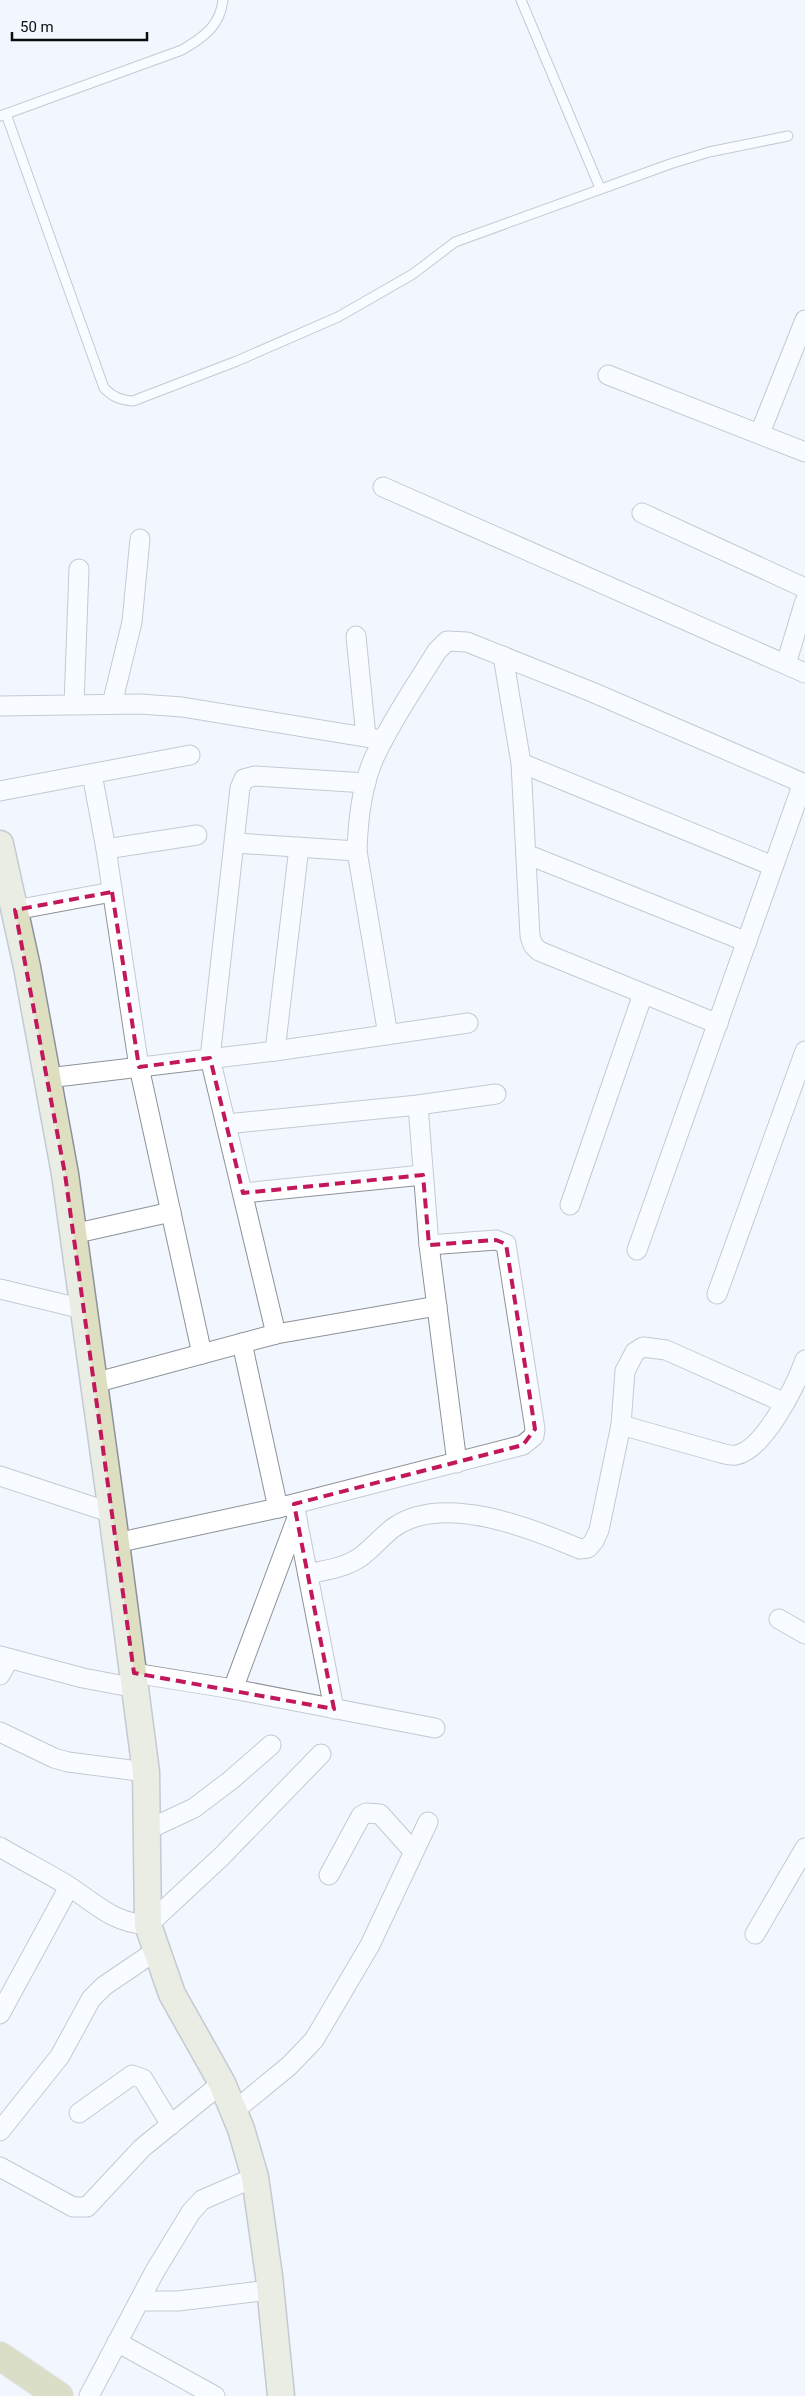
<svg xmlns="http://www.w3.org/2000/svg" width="805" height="2396" font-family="Roboto,sans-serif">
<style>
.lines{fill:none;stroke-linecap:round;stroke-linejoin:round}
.service-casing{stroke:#8d9299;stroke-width:11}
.minor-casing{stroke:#8d9299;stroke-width:21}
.secondary-casing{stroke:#8d9299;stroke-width:29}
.primary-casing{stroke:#d3d3d4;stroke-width:30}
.service{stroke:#fff;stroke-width:9}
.minor{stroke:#fff;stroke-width:19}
.secondary{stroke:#dedfc1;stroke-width:26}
.primary{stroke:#bcbe83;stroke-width:28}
.marked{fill:none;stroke:#c2185b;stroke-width:4;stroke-dasharray:10 6;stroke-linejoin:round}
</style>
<rect width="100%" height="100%" fill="#f2f7ff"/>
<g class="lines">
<defs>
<g id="service">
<path d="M521,0L600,188"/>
<path d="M6,114L104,388C113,397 120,400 133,401L237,361L338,317L413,274L455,242L670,164L709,152L788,136"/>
<path d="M0,116L182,50C204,37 220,26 223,0"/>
</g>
<g id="minor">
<path d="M608,375L805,452"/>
<path d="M760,433L805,320"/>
<path d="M383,487L805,673"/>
<path d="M642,513L805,588"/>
<path d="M356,636L366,737"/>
<path d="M503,656L521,763L530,936L533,945L539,951L718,1024"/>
<path d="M786,664L805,601"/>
<path d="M74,704L79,569"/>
<path d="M112,704L132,622L140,539"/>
<path d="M0,706L140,704L182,707L383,740"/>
<path d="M521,763L773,866"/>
<path d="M92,774L106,849L139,1067L202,1354"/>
<path d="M0,791L190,755"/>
<path d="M235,843L357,851"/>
<path d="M106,849L197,835"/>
<path d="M526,854L747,942"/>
<path d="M15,910L112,892"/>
<path d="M388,1035L357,851C358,820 362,782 376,754C393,718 416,685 437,651L447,641L467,642L592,692L805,784"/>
<path d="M275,1051L299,847"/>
<path d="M48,1078L275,1051L468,1023"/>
<path d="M418,1105L429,1245L457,1463"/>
<path d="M226,1124L418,1105L496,1094"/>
<path d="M243,1193L423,1175"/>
<path d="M570,1205L643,994"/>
<path d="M73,1234L171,1212"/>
<path d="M637,1250L803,783"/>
<path d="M0,1289L83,1309"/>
<path d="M717,1294L805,1051"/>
<path d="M276,1334L210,1058L240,788L244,779L255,776L366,783"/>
<path d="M242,1343L278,1508"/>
<path d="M94,1383L276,1334L437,1306"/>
<path d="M621,1425L721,1453C725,1454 732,1456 736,1455C764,1450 796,1385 805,1360"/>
<path d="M0,1476L112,1513"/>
<path d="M294,1504L334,1709"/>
<path d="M116,1543L278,1508L523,1445L534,1436L535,1429L506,1244L496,1240L429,1245"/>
<path d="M308,1574C325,1570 344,1568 359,1558C371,1550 381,1537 393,1528C442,1492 531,1528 580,1549L588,1548L594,1541L599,1530L621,1425L625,1371L635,1352L643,1347L666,1350L785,1403"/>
<path d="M779,1619L805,1634"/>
<path d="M0,1656L83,1678L136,1688"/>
<path d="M134,1673L233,1689L435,1728"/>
<path d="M0,1675L9,1659"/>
<path d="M233,1689L297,1518"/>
<path d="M0,1732L54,1758L68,1762L146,1772"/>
<path d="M147,1830L194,1808L231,1780L271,1745"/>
<path d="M0,1847C23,1861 48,1873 70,1887C99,1906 112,1922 148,1925L222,1856L321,1754"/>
<path d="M329,1875L361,1816L366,1813L380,1814L414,1852"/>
<path d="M755,1934L805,1848"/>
<path d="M0,2014L69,1887"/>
<path d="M234,2111L289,2066L314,2040L370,1945L428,1822"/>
<path d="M79,2113L132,2075L143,2079L171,2125"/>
<path d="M0,2131L60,2056L91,1999L104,1986L157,1950"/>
<path d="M0,2167L73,2207H87L142,2148L222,2083"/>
<path d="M139,2301H178L270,2290"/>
<path d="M117,2342L215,2396"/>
<path d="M89,2396L155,2271L191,2212L202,2200L255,2177"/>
</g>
<path id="secondary" d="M0,844L27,967L65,1174L112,1513L146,1772L148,1925L172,1994L222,2083L241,2129L255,2177L269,2276L281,2396"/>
<path id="primary" d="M0,2356L59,2396"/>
</defs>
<use href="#service" class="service-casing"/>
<use href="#minor" class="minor-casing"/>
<use href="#secondary" class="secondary-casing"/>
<use href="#primary" class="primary-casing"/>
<use href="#service" class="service"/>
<use href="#minor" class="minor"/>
<use href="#secondary" class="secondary"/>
<use href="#primary" class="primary"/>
</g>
<path d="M0 0H805V2396H0ZM112,892L139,1067L210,1058L243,1193L423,1175L429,1245L496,1240L506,1244L535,1429L523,1445L294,1504L334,1709L134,1673L65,1174L15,910Z" fill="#f2f7ff" fill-opacity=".55" fill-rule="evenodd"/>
<path class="marked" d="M112,892L139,1067L210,1058L243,1193L423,1175L429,1245L496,1240L506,1244L535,1429L523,1445L294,1504L334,1709L134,1673L65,1174L15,910Z"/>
<path d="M12 32v8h135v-8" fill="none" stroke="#0a0c0e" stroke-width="2.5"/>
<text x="20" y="32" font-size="15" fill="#0a0c0e" stroke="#f2f7ff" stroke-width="4" paint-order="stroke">50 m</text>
</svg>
